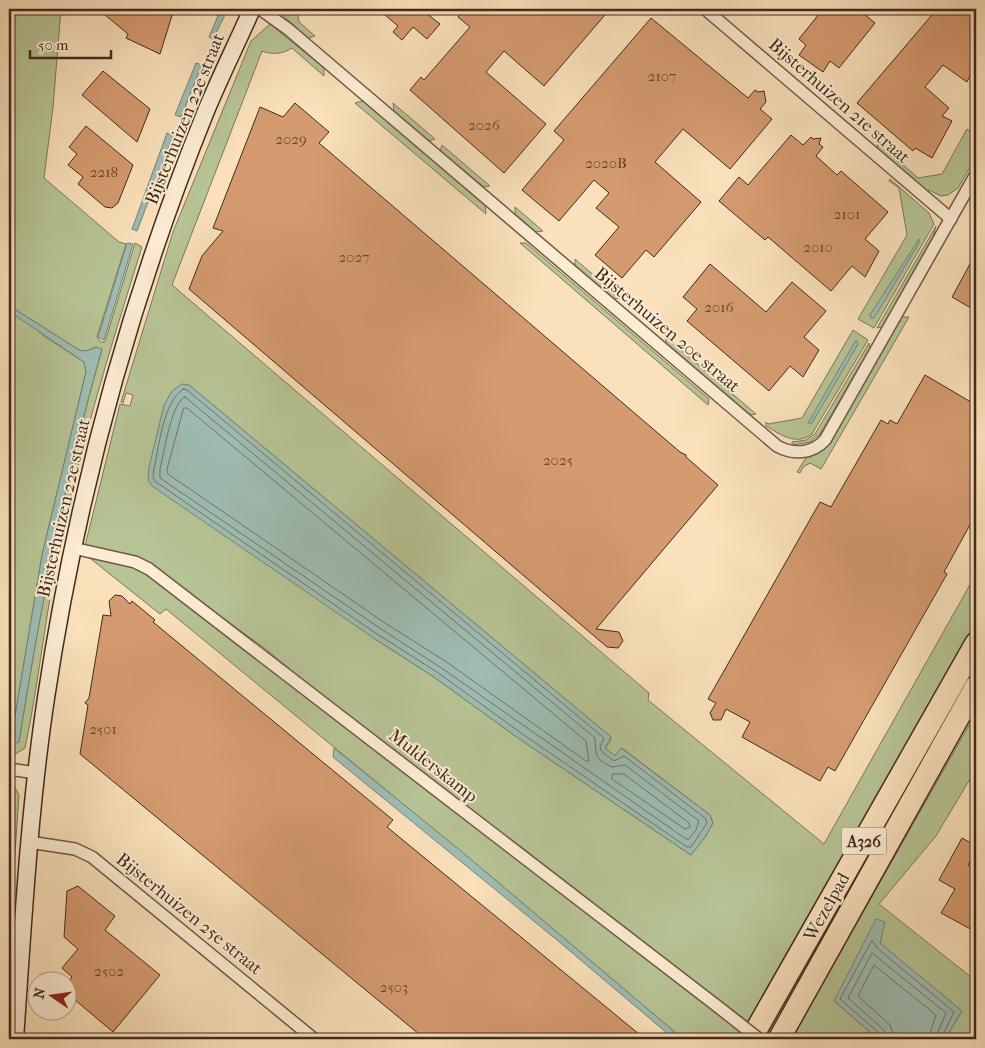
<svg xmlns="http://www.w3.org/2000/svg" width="985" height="1048" font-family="'IM FELL French Canon',serif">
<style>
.green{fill:#b7c495;stroke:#7c775a;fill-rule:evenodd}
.water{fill:#9ebdb3;stroke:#798277}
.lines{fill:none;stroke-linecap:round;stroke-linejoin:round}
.shore{stroke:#707468;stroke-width:1}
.building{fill:#d59b70;stroke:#422a1e}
.minor-casing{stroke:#705845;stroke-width:14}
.secondary-casing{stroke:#422a1e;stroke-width:19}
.motorway-casing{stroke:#422a1e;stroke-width:24}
.minor{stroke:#fcecd3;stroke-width:11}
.secondary{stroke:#fcecd3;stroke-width:16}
.motorway{stroke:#fae1bb;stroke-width:21}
.minor-bridge-casing{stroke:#705845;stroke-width:14;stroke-linecap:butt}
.minor-bridge{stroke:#fcecd3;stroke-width:11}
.labels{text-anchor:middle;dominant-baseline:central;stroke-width:4;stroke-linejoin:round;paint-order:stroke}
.number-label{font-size:15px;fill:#674632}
.shield{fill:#fcecd3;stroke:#7a6454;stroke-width:1}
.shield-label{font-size:16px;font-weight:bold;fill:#422a1e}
.street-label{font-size:18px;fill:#422a1e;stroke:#fcecd3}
</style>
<rect width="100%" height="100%" fill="#fae1bb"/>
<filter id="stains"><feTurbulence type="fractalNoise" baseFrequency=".004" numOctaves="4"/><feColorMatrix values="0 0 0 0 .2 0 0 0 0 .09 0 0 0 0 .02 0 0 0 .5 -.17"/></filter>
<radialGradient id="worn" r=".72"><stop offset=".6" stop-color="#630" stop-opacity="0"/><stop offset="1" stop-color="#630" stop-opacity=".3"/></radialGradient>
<g class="green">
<path d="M9,9H61L53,107L44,178L119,242L126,244L97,337L101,342H105L135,243L142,247C109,352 77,456 56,565C44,626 38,687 25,748L14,755L11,762H9ZM16,310L79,350L86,351L96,347L102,350C65,478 40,609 19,742L11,740L42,555L86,372L84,362L44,336Z"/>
<path d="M279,9H297L299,22L315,36L308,38L278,11Z"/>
<path d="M270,24L324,68V76L292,48C282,54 273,55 262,51L172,285L649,693L648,700L824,844L976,574V622L750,1023L369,734L263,647L150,566L85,546L120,404L130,406L133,395L126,393L123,403L121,402L173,232L251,41ZM189,385L611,737L610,742L605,748L615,756L622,748L710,815L713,823L705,837L691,855L518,738L434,677L375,639Z"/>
<path d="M363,101L485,205L486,214L355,103Z"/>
<path d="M393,103L435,139L429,141L394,111Z"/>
<path d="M967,129L976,136V157L958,188L948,195L941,196L929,190L927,192L877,149L878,142L918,178L942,174Z"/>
<path d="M442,145L490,186L484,187L440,151Z"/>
<path d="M890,179L929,213L934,224L874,328L858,319L907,235L899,188L889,181Z"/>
<path d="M515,207L543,231L536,232L515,214Z"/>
<path d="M936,226L932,241L882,327L877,328Z"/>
<path d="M520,243H526L709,399L708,405Z"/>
<path d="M575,259L620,298L614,299L575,266Z"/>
<path d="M902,317H909L821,469L810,463L803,467L800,473L797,472L805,459L819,453L830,442Z"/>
<path d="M853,330L868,340L812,434C796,446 781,435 766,426V422L768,424L802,418Z"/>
<path d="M666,337L756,414L750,415L666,344Z"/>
<path d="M869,343L870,348L820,434L810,442L792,445V442L806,440L815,434Z"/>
<path d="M86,555L140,567L746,1035L741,1039H683L487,873L166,609L160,614Z"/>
<path d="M976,713V769L936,836L879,904L976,981V1039H945L962,1011L879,943L884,922L834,1001L878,1039H791Z"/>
<path d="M9,776L19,795L9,941Z"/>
</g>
<g class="water">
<path d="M221,9H228L213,39L209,37Z"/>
<path d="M196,63L202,65L181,117L175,115Z"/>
<path d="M167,133L173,136L137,231L132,229Z"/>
<path d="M919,239V243L874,318H871L870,315Z"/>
<path d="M127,243L133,244L104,340L98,337Z"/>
<path d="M16,310L79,350L86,351L96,347L102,349C65,478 40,610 19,742L16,743L11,740L42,555L86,372L84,362L13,314Z"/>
<path d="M856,340L858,344L812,423H808Z"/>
<path d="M182,384L189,385L611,737L605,748L615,756L621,748L710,815L713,823L705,837L691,855L518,738L434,677L375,639L152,486L148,480L149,467L164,405L172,391Z"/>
<path d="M334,748L461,851L683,1039H674L557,940L333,757Z"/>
<path d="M876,919L885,922L880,943L962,1011L945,1039H878L834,1001Z"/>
</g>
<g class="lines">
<g class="shore">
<path d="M183,389L187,390L604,738L600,747L602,752L614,761L624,756L705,818L707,823L691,847H687L521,733L437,672L377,634L156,482L153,478L154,468C160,444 162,405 183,389Z"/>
<path d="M185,397L595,738C596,754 594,759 612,767L625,765L699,821L696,830L689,839H686L440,667L381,629L160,478V469C164,453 171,403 185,397Z"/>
<path d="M184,408H187L586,741L589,761H586L445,661L385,623L168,474L167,470Z"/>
<path d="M613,774H624L689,823L690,827L685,829L612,779Z"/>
<path d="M881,1039L879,1033L840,999L872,940L877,948L954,1012L941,1039"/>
<path d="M887,1039L884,1030L848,998L872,953L946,1013L935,1039"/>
<path d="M895,1039L890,1025L858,996L874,965L936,1015L928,1039"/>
</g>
</g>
<g class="building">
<path d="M98,9H174L160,54L126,38L128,34Z"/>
<path d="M378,9H429L426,13L440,24L427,39L413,27L402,40L393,32L398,26Z"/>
<path d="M465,9H610L544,86L504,51L486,72L546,124L504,173L410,90L421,77L424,80L470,27L458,17Z"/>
<path d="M823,9H858L875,23L839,68L830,61L823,72L799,55L806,45L799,39Z"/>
<path d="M937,9H976V64L967,82L943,65L925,87L949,108L942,116L952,121L932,158L915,148L913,151L857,103Z"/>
<path d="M651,18L748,98L755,90L758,92L764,91L766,102L760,109L772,119L730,169L683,129L655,162L701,202L654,257L646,250L622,278L595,255L619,227L596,208L609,193L594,180L559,221L522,190L564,140L554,131Z"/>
<path d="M103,71L150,109L137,142L82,95Z"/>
<path d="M295,103L329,132L319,143L680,452L686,455V457L718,485L596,629L619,632L623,641L618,648L607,647L189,289L202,256L223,231L213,228L260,107L283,117Z"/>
<path d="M86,126L133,165L118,203L112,208L105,207L78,184L83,177L68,165L77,154L69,147Z"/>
<path d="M791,135L803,145L811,137L813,139L821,138L819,144L823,147L816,156L837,175L841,171L888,212L865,239L879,251L865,277L852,266L831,291L768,237L765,240L719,201L739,177L748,185Z"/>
<path d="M976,253V311L952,297Z"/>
<path d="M710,264L766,312L792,282L826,311L804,337L819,350L803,377L790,366L769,391L687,321L697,309L683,297Z"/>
<path d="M925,375L976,405V526L971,523L944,572L947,574L835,771L828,767L820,781L742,737L750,722L726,709L721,720H713L710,713L716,703L708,699L820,502L831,507L881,420L888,424L890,420L897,424Z"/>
<path d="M115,595L122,596L130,604L132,601L155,620L153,622L393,820L387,827L645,1039H425L80,754L88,705L85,703L89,698L103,615L111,616L109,601Z"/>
<path d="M962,838L976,846V851L968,865L976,869V932L941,913L955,889L939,880Z"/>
<path d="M78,886L115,916L105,930L160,975L113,1032L68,994V982L72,977L62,968L78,949L64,937L67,891Z"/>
</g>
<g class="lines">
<defs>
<g id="minor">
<path d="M260,9L288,29L777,446C793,455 812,454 825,440L976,174"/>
<path d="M705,9L951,219"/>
<path d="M73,548L135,562L149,569L717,1006"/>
<path d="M9,769L36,773"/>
<path d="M29,842L75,849L92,857L314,1039"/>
</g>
<path id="secondary" d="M15,1039C23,925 29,811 46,698C76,498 130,299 206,111C220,77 237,43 252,9"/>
<g id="motorway">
<path d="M751,1039L976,643"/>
<path d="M779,1039L976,686"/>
</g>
</defs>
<use href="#minor" class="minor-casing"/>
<use href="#secondary" class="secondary-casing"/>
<use href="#motorway" class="motorway-casing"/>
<use href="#minor" class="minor"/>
<use href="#secondary" class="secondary"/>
<use href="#motorway" class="motorway"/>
<defs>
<path id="minor-bridge" d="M717,1006L759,1039"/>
</defs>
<use href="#minor-bridge" class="minor-bridge-casing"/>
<use href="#minor-bridge" class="minor-bridge"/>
</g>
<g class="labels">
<g class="number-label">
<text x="662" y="76">2107</text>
<text x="484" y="125">2026</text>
<text x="291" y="139">2029</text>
<text x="606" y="163">2020B</text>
<text x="104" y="172">2218</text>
<text x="847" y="214">2101</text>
<text x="818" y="247">2010</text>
<text x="354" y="257">2027</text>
<text x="719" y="307">2016</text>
<text x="558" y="460">2025</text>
<text x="103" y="729">2501</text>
<text x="109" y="971">2502</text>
<text x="394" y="987">2503</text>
</g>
<rect class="shield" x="841.5" y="827.5" width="45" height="27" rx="4"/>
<g class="shield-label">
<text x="864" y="841">A326</text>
</g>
<g class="street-label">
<text transform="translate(839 101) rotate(41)">Bijsterhuizen 21e straat</text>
<text transform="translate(185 119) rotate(-68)">Bijsterhuizen 22e straat</text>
<text transform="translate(667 330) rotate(40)">Bijsterhuizen 20e straat</text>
<text transform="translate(64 508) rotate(-77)">Bijsterhuizen 22e straat</text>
<text transform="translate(433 766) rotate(38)">Mulderskamp</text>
<text transform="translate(827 907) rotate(-61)">Wezelpad</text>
<text transform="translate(189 914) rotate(39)">Bijsterhuizen 25e straat</text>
</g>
</g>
<rect width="985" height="1048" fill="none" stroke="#fae1bb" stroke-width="30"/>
<rect x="10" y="10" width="965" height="1028" fill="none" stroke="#422a1e" stroke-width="2.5"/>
<rect x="15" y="15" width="955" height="1018" fill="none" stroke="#422a1e"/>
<g transform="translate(52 996) rotate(283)"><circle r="24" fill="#fcecd3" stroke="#b29e8b"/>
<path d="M0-4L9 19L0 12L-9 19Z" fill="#8f2418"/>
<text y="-8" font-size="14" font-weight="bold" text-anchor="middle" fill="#422a1e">N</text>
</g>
<path d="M30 50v8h81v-8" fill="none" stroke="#422a1e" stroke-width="2.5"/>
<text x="38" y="50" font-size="15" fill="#422a1e" stroke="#fcecd3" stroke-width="4" paint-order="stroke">50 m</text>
<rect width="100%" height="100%" filter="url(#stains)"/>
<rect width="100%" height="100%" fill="url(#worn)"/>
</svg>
